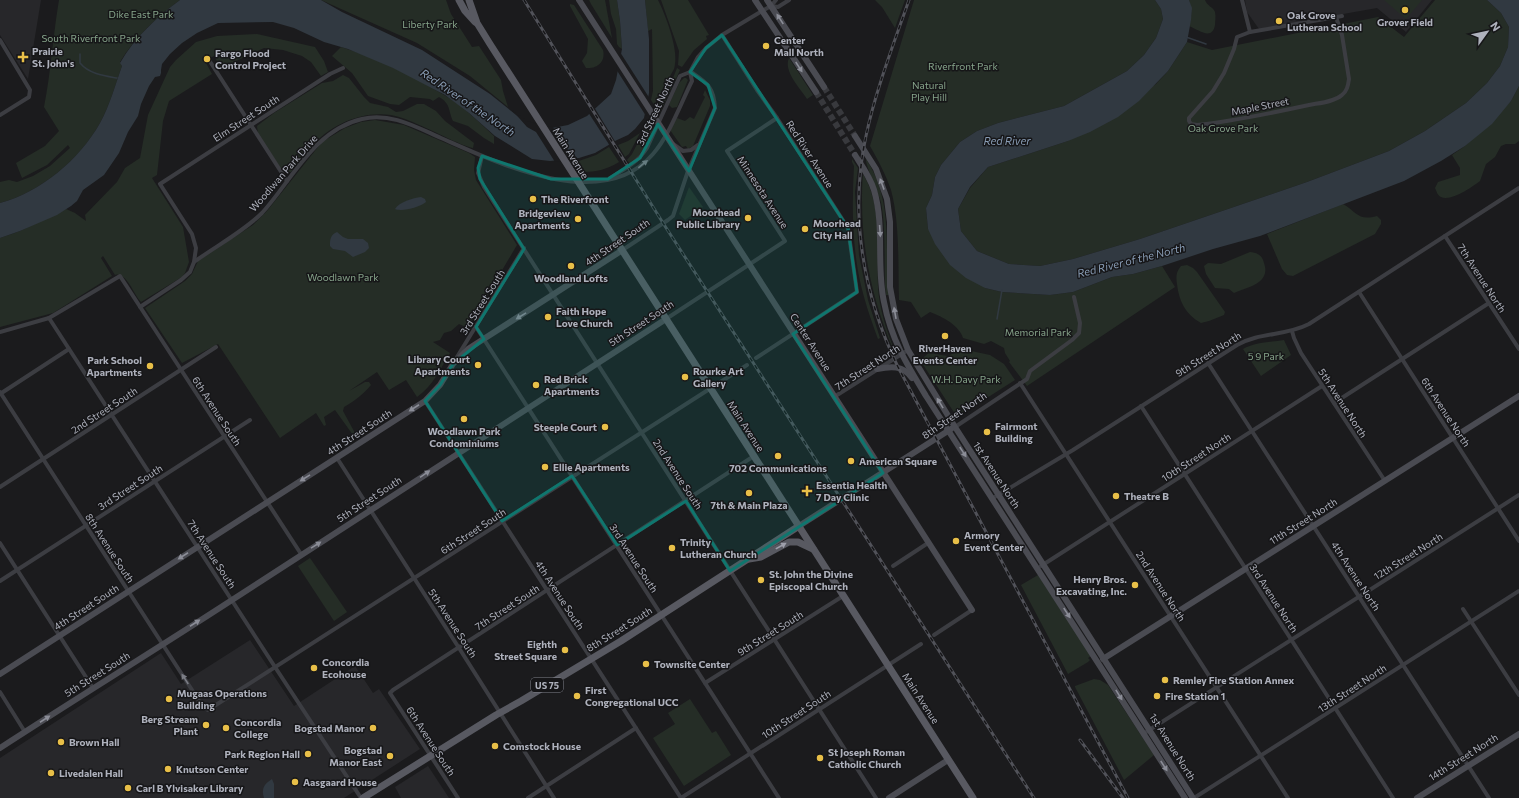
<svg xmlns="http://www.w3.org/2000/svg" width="1519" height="798" font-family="Commissioner,sans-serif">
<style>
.built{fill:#27272a}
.green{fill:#252d26}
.water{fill:#313941}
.pier{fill:#1b1b1d}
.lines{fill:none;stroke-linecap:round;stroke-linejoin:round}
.stream{stroke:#313941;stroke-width:1.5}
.secondary-tunnel{stroke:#38393d;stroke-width:6;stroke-dasharray:6 3;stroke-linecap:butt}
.street{stroke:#3c3d42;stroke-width:4}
.secondary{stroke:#4a4b52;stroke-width:6}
.primary{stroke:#585961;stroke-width:7}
.rail-casing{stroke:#515259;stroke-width:3}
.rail{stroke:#161618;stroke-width:1.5;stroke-dasharray:4.5;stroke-linecap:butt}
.oneway{fill:#8b8d97}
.oneway2{fill:#7b7d85}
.oneway3{fill:#9d9faa}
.marked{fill:#0f766e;fill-opacity:0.2;stroke:#0f766e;stroke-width:3;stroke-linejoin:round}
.poi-dot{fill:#e8bf48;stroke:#161618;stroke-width:1.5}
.labels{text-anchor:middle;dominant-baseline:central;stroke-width:3;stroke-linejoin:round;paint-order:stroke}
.shield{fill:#161618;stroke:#80828b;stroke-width:1}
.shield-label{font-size:9px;font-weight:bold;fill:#aeb1bc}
.park-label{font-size:10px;fill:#87a58b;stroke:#161618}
.poi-label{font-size:10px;font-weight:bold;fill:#aeb1bc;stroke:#161618;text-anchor:start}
.street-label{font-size:10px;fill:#aeb1bc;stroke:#161618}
.water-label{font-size:11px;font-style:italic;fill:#889cb4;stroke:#161618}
</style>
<rect width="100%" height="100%" fill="#1b1b1d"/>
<g class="built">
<path d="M0,0H41L28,79L0,35Z"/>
<path d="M1245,0H1432L1406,32L1377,8L1259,29L1247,12Z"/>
<path d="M250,640L294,706L355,666L373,693L379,689L420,749L344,798H0V758L161,653L181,684Z"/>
<path d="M428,766L449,798H401L395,787Z"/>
</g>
<g class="green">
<path d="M59,0H180C157,17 135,37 120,62L122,66C115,85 110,105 100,123C79,160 41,192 0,203V182L9,180L17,182L33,176L50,166L70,148L68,145L47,165L22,178L16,163L45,146L59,131L44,107C51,72 53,35 59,0Z"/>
<path d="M321,0H446L451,14L472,47L479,46L501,80L503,91L508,107L470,76L417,43Z"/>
<path d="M589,0H605L612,38L591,4Z"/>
<path d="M609,0H617L620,21L622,49L619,47L617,44L616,29L611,14Z"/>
<path d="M645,0H658C666,16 680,52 674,69L654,105L651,100L653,91L652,29L648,31Z"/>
<path d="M661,0H688L709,35L706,36L707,39L694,50L682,67L678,65L679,51Z"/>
<path d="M875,0H905L895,28L882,7Z"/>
<path d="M914,0H1155L1161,9L1163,19L1156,38L1144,55L1127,71L1064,106L998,123L977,131L960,142L941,165L935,177L932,195L926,208L928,229L985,288L1002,292L1050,295L1073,292L1112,277L1133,274L1162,266L1175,287L1027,386L1009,362L1010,361L1005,353L1004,348L991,341L984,344L963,338C959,325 943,317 930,312L921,318L911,302L899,300C898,266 900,223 891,190C886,175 878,160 870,146Z"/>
<path d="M1189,0H1205C1207,6 1213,7 1215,12C1216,17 1215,21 1215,25C1212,41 1199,30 1189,26C1192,17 1192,9 1189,0Z"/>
<path d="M1384,0H1422L1406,19Z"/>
<path d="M1435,0H1487L1501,13L1509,27L1508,47L1500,66L1487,83L1466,103L1425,131L1389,151L1307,182L1140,239L1073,259L1040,266L1009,264L977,251L961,231L958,209L970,188L988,167L1068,141L1156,84L1168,71L1187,42L1212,50L1378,17L1404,37Z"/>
<path d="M570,4L574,5L603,50C606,62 597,69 586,68L582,61L587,53L588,39L570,6Z"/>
<path d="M257,34L315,47L324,61L328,72L321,76L311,62L302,56L283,50L264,48L221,68L214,56L205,61L212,74L169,101L163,121L157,175L152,178L183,227L189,262L185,273L182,277L141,302C134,295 126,271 115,275L103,256L101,258L112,276L53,313L0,327V238L20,231L66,209L75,213L86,221L85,215L117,182L125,168L140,158L148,115L170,67L176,60L196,42L217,36Z"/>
<path d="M341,47C375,57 413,76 444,95C463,106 479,122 494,136V144L484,138L468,126L453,121C448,110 451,104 439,97L433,101L430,99L410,97L399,105L390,104L368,96L352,73L332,56Z"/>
<path d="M789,58L813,95L807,99C800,88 783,71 789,58Z"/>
<path d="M677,68L680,70L660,113L656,108L673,78Z"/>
<path d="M343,75L349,78L364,97L370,103L388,107L396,112L403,111L417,104H424L436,111L445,121L474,143L473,148C462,146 438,133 426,128C415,123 403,117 391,115C360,111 330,125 310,148C303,156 298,164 291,172L288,173H284L258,134L257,126L274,113L322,83L333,81Z"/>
<path d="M684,78H686L688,80L677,107L672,108L669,105L670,102L679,83Z"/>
<path d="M1519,86V141L1515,144H1506L1501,146L1495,157L1486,164L1480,181C1472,187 1451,202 1441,197C1437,195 1437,192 1435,188L1438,182L1460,175V168L1452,155L1465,146L1511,101Z"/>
<path d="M705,90L710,100V106L693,146L688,149L686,146L682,147L670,130L677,118L685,121L690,117L694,119L705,97L703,95Z"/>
<path d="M375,120L404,125L469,153L475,157L474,170L476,180L517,245L468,328L459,324L451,331L444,333L440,340L433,342L450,353C441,368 432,387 417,397L406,380L389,390L377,372L349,391L365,382H369L371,385C364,394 353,402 344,407L343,411L355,433L354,435H353L335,410L324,417L326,425L324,426L316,413L280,438L218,344L182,363L145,308L185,281L192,274L198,261L253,225L267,211L322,142L345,128L361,122Z"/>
<path d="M649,121L654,129C648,143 642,154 630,164L627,160L632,154Z"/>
<path d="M640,133L629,154L625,157L618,145L628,141Z"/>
<path d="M609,147L619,162C608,169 596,172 583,172L576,162L596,155Z"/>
<path d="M852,159L858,168L855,192L859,255L868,300L880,338L878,339C870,317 862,294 858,271C852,237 852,201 854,166L852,162Z"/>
<path d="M866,159C894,201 884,247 889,295H886L885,286C884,259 886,229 881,202C878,192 865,164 866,159Z"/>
<path d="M863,174C883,207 876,249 878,286C879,308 886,329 894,349H893C873,302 862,252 862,201C862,192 862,183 863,174Z"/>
<path d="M689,187L703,207L685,220L679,214Z"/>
<path d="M1343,204C1358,213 1358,221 1377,216L1381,220V224L1375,234L1293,276L1287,275L1282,269L1267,234Z"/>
<path d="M1250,252C1258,253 1262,255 1264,263C1271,283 1249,287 1234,293L1229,289L1215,288L1206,274L1204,266L1208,263L1221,264Z"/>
<path d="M1187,265L1193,268L1197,272L1225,312L1224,315L1209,321L1201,323C1185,314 1179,301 1177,284C1176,276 1176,272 1181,266Z"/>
<path d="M1284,340L1291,355L1261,376L1243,349C1255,342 1271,342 1284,340Z"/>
<path d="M962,349L990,355L1004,364L1015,380L957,417L920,360L929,353L948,356Z"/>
<path d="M310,558L347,612L334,621L298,566Z"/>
<path d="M1038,575L1091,656L1088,658L1090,660L1088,662L1068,674L1021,585Z"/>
<path d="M1094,679L1100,680L1108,685L1154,755L1124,780L1075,687V686Z"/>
<path d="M690,699L712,733L716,731L731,755L684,786L653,738L675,724L668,713Z"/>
</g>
<g class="water">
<path d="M180,0H321L342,12L422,50L490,94L526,123L547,129L568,125L587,116L611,94L616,80L622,49L620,21L617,0H645L649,39V93L644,118L635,129L628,135L617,140L595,153L579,158L550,161L532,159L495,136L469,113L445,95L393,68L348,49L324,42L294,28L273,22L218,23L197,33L182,43L170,54L162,64L161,70V73L160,76L155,77L149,86L141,104L138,116L128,132L119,153L104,175L83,190L77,201L71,206L57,215L20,231L0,238V203C41,192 79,160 100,123C110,105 115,85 122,66L120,63C135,37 157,17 180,0Z"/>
<path d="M1155,0H1189L1192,8L1191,20L1187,42L1168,71L1139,101L1118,117L1090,132L1068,141L988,167L970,187L958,209L961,231L977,251L1009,264L1040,266L1073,259L1140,239L1307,182L1389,151L1425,131L1466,103L1487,83L1500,66L1508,47L1509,27L1501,13L1487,0H1519V86L1511,101L1492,124L1465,146L1441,161L1404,181L1260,236L1213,249L1162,266L1133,274L1112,277L1073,292L1050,295L1002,292L985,288L966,278L950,265L935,244L928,229L926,208L932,195L935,177L941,165L960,142L977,131L998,123L1064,106L1127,71L1144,55L1156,38L1163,19L1161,9Z"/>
<path d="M421,197L425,199L426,202C420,207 402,212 395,209C399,202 413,198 421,197Z"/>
<path d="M337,232L343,237L348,239H363L368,243L369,248L365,252L353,257L345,251L333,249L330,246C330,240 330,235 337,232Z"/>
<path d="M272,779L274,784V798H264C261,789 264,784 272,779Z"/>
</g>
<g class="pier">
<path d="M620,52L650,99L646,116L616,69Z"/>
<path d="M594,107L616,143L610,146L588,112Z"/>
<path d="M512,110L527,121L547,127L552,126L575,160L555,162L536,132L527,127Z"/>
</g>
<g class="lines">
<g class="stream">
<path d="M1186,37L1206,44"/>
<path d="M80,54V63C89,74 105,76 117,78"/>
<path d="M997,319L1002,290"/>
</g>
<g class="secondary-tunnel">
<path d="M824,87L855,136"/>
<path d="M816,92L855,155"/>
</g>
<g class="street">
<path d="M1242,0L1250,32"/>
<path d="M771,6L776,0"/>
<path d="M1336,17L1342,35L1349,79C1348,86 1347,91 1342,95C1334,102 1319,103 1309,105C1272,113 1235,121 1197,125L1191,124L1189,121V118L1213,91L1224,73L1234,49L1237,37L1250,32L1342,16"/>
<path d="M722,35L757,90L777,118L848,228L857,292L756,358"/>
<path d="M0,40L30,90L29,97L0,115"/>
<path d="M209,60L287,181"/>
<path d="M673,144L683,151L691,150L698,145"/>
<path d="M482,156L478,173L484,187L876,798"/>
<path d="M610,178C625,169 638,162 647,148L680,76L690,72L698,57L706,48L722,35L762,11L771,6L778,7L789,0"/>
<path d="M1445,236L1519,349"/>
<path d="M621,251L668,220L673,216L688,171L715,108C714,87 707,83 691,72"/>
<path d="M194,262C216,246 243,232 262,213C292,180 314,130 362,119C390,112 416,127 441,138C498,163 602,214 653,154C669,136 681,103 692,81L690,72"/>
<path d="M1359,292L1519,541"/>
<path d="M140,307L181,280L190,272L194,262L196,248L192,234L160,184L330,74L343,68"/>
<path d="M49,318L275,667L361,798"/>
<path d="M666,319L785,241L727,151L777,118"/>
<path d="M476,327L779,798"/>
<path d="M1292,331L1294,338L1301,353L1385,481"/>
<path d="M0,332L49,318L120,276L301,554"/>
<path d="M457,357L524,248"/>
<path d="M1208,363L1489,798"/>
<path d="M1020,383L1288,798"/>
<path d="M0,392L203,707L208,710L747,365"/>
<path d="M0,394L69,349"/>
<path d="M834,397L908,350"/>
<path d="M425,401L681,798"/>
<path d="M1334,403L1489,303"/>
<path d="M1141,406L1393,798"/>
<path d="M955,427L1027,379L1030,371L1072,340L1079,333L1080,323L1074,297"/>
<path d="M337,458L459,648L554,798"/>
<path d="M0,487L216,347"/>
<path d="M993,498L1073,450L1237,345C1260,332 1286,336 1309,324L1519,188"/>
<path d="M0,543L93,688"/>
<path d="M893,566L928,543"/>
<path d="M1041,566L1322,386"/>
<path d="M0,581L250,420"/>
<path d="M1463,609L1519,695"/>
<path d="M934,635L972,610"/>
<path d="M705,683L843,596"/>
<path d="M0,692L25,732"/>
<path d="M1143,734L1519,495"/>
<path d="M458,798L390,693L393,690L754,456"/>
<path d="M528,798L636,728"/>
<path d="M681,798L921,644"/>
<path d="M1194,798L1519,591"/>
</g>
<g class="secondary">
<path d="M579,0L972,610"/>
<path d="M755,0L816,92"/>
<path d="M767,0L824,87"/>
<path d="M855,136L876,169L887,199L890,222V287L896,319L908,350L955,427L1193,798"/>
<path d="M855,155C862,166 870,177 874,190C885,227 876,266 884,302C891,339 907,365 926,396L1185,798"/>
<path d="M877,369C891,366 903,365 912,378"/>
<path d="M799,526L951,429"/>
<path d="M1103,659L1519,396"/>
<path d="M0,674L425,401L440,385L453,364L468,349L621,251"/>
<path d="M0,748C77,698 155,650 232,600C376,506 522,413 666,319"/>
<path d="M889,798L948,760"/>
<path d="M1417,798L1519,734"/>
</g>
<g class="primary">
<path d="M459,0L465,11L475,22"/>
<path d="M469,0L477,23L490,44L973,798"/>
<path d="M749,559L761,557L789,542H798L813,549"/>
<path d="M363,798L496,715L521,701L621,641L799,526"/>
</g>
<defs>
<g id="rail">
<path d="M524,0L663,223L1034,798"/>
<path d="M909,0C894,43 875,92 866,136C849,214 863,295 898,367L1128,798"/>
<path d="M1080,740L1123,798"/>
</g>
</defs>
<use href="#rail" class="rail-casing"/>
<use href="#rail" class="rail"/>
</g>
<defs><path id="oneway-solid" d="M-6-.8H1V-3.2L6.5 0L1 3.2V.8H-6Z"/></defs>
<g class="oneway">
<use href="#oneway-solid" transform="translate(780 19) rotate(-123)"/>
<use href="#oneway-solid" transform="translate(799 67) rotate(57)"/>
<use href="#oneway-solid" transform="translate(882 184) rotate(-110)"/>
<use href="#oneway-solid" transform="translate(880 231) rotate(86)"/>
<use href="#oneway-solid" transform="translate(895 313) rotate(-100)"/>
<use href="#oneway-solid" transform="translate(521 316) rotate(148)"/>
<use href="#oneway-solid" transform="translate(940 403) rotate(-121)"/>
<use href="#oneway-solid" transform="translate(414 408) rotate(147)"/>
<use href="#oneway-solid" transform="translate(963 452) rotate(57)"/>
<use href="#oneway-solid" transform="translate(425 474) rotate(-34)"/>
<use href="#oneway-solid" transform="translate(305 478) rotate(148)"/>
<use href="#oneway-solid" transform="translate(316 545) rotate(-32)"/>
<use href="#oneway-solid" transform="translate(183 556) rotate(147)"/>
<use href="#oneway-solid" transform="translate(1067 613) rotate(57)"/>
<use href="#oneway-solid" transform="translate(195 623) rotate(-33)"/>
<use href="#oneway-solid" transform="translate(1119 695) rotate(58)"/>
<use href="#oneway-solid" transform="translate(45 719) rotate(-33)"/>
<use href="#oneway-solid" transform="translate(1164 766) rotate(57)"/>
</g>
<g class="oneway2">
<use href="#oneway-solid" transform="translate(643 164) rotate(-39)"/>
<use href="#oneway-solid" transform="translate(185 679) rotate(-123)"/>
</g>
<use class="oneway3" href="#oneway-solid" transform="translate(781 546) rotate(-29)"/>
<path class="marked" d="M722,35L848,228L857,292L793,334L883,473L730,571L686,501L617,545L572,476L502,521L425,401L440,385L453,364L484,339L476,327L524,249L480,179L478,168L482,156L551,179H608L640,158L658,124L689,171L715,108L708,85L690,72L706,48Z"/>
<g class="poi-dot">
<circle cx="1405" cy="10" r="4"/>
<circle cx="1279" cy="21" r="4"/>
<circle cx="766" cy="46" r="4"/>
<path d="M21 51h4v4h4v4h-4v4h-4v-4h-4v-4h4z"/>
<circle cx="207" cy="59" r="4"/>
<circle cx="533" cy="199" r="4"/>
<circle cx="748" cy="218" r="4"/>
<circle cx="578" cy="219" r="4"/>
<circle cx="805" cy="229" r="4"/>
<circle cx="571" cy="266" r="4"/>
<circle cx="548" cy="317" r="4"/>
<circle cx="945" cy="336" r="4"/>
<circle cx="478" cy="365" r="4"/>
<circle cx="150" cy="366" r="4"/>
<circle cx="685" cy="377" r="4"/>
<circle cx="536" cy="385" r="4"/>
<circle cx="464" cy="419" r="4"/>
<circle cx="605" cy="427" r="4"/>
<circle cx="987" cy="432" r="4"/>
<circle cx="778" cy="456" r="4"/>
<circle cx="851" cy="461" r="4"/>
<circle cx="545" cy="467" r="4"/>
<path d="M805 485h4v4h4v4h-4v4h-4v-4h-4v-4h4z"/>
<circle cx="749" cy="493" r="4"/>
<circle cx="1116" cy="496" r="4"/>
<circle cx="956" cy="541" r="4"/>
<circle cx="672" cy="548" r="4"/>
<circle cx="761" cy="580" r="4"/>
<circle cx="1135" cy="585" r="4"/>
<circle cx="565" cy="650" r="4"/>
<circle cx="646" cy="664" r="4"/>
<circle cx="314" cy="668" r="4"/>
<circle cx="1165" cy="680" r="4"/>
<circle cx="577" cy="696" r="4"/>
<circle cx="1157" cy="696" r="4"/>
<circle cx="169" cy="699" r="4"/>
<circle cx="206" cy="725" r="4"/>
<circle cx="226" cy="728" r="4"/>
<circle cx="373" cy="728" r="4"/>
<circle cx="61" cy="742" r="4"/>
<circle cx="495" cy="746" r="4"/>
<circle cx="308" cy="754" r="4"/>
<circle cx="390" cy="756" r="4"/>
<circle cx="820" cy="758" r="4"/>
<circle cx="168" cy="769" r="4"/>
<circle cx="51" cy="773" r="4"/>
<circle cx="295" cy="782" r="4"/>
<circle cx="128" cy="788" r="4"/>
</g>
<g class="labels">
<rect class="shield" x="531" y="678" width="32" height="14" rx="3"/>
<g class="shield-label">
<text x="547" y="685">US 75</text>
</g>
<g class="park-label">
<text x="141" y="14">Dike East Park</text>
<text x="430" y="24">Liberty Park</text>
<text x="91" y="38">South Riverfront Park</text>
<text x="963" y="66">Riverfront Park</text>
<text x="929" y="85">Natural<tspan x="929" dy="12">Play Hill</tspan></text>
<text x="1223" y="128">Oak Grove Park</text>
<text x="343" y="277">Woodlawn Park</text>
<text x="1038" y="332">Memorial Park</text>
<text x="1266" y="356">5 9 Park</text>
<text x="966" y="379">W.H. Davy Park</text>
</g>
<g class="poi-label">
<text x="1287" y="15">Oak Grove<tspan x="1287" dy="12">Lutheran School</tspan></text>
<text x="1405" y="22" text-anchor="middle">Grover Field</text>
<text x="774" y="40">Center<tspan x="774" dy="12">Mall North</tspan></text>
<text x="32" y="51">Prairie<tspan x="32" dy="12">St. John's</tspan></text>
<text x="215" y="53">Fargo Flood<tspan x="215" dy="12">Control Project</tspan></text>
<text x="541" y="199">The Riverfront</text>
<text x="740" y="212" text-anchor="end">Moorhead<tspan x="740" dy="12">Public Library</tspan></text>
<text x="570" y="213" text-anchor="end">Bridgeview<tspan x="570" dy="12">Apartments</tspan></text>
<text x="813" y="223">Moorhead<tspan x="813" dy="12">City Hall</tspan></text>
<text x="571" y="278" text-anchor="middle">Woodland Lofts</text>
<text x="556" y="311">Faith Hope<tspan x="556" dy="12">Love Church</tspan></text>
<text x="945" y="348" text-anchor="middle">RiverHaven<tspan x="945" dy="12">Events Center</tspan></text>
<text x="470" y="359" text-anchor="end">Library Court<tspan x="470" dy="12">Apartments</tspan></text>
<text x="142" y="360" text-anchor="end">Park School<tspan x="142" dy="12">Apartments</tspan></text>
<text x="693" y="371">Rourke Art<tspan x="693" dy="12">Gallery</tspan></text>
<text x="544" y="379">Red Brick<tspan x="544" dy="12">Apartments</tspan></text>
<text x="995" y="426">Fairmont<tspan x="995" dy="12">Building</tspan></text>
<text x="597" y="427" text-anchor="end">Steeple Court</text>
<text x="464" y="431" text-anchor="middle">Woodlawn Park<tspan x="464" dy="12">Condominiums</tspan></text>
<text x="859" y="461">American Square</text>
<text x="553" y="467">Ellie Apartments</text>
<text x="778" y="468" text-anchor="middle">702 Communications</text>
<text x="816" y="485">Essentia Health<tspan x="816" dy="12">7 Day Clinic</tspan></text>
<text x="1124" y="496">Theatre B</text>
<text x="749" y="505" text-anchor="middle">7th &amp; Main Plaza</text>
<text x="964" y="535">Armory<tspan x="964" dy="12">Event Center</tspan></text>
<text x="680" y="542">Trinity<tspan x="680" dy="12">Lutheran Church</tspan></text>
<text x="769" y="574">St. John the Divine<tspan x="769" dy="12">Episcopal Church</tspan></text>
<text x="1127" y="579" text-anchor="end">Henry Bros.<tspan x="1127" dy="12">Excavating, Inc.</tspan></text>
<text x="557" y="644" text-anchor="end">Eighth<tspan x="557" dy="12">Street Square</tspan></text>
<text x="322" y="662">Concordia<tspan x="322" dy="12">Ecohouse</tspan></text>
<text x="654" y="664">Townsite Center</text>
<text x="1173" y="680">Remley Fire Station Annex</text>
<text x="585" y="690">First<tspan x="585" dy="12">Congregational UCC</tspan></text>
<text x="177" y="693">Mugaas Operations<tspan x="177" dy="12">Building</tspan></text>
<text x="1165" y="696">Fire Station 1</text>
<text x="198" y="719" text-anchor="end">Berg Stream<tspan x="198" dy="12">Plant</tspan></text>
<text x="234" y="722">Concordia<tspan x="234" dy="12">College</tspan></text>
<text x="365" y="728" text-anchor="end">Bogstad Manor</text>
<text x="69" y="742">Brown Hall</text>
<text x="503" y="746">Comstock House</text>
<text x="382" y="750" text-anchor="end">Bogstad<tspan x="382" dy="12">Manor East</tspan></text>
<text x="828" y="752">St Joseph Roman<tspan x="828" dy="12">Catholic Church</tspan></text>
<text x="300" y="754" text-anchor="end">Park Region Hall</text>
<text x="176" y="769">Knutson Center</text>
<text x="59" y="773">Livedalen Hall</text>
<text x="303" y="782">Aasgaard House</text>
<text x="136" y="788">Carl B Ylvisaker Library</text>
</g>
<g class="street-label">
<text transform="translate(1260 106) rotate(-11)">Maple Street</text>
<text transform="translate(655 111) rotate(-65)">3rd Street North</text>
<text transform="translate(246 118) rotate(-33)">Elm Street South</text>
<text transform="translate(571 153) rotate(58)">Main Avenue</text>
<text transform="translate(810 154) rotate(57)">Red River Avenue</text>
<text transform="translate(283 173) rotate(-49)">Woodlwan Park Drive</text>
<text transform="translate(763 192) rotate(57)">Minnesota Avenue</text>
<text transform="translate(617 242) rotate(-34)">4th Street South</text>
<text transform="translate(1482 278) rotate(57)">7th Avenue North</text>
<text transform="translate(482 302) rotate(-58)">3rd Street South</text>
<text transform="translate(641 323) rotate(-33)">5th Street South</text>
<text transform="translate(811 342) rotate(57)">Center Avenue</text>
<text transform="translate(1208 354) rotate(-32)">9th Street North</text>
<text transform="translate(867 367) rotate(-33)">7th Street North</text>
<text transform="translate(1343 403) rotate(57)">5th Avenue North</text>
<text transform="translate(104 410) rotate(-33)">2nd Street South</text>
<text transform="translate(217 411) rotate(57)">6th Avenue South</text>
<text transform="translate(1446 412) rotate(57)">6th Avenue North</text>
<text transform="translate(954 415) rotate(-34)">8th Street North</text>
<text transform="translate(746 426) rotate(57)">Main Avenue</text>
<text transform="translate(359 432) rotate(-33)">4th Street South</text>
<text transform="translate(1196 457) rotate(-33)">10th Street North</text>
<text transform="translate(678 474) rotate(57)">2nd Avenue South</text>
<text transform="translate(997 475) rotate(57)">1st Avenue North</text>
<text transform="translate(130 487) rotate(-33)">3rd Street South</text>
<text transform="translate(369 499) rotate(-33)">5th Street South</text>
<text transform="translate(1303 521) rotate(-32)">11th Street North</text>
<text transform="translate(473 531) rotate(-33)">6th Street South</text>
<text transform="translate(110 548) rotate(57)">8th Avenue South</text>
<text transform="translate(212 554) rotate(57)">7th Avenue South</text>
<text transform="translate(1408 556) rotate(-32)">12th Street North</text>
<text transform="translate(634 558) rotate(57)">3rd Avenue South</text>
<text transform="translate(1356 576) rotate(57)">4th Avenue North</text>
<text transform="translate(1161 586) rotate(57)">2nd Avenue North</text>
<text transform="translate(560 595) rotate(57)">4th Avenue South</text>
<text transform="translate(1274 598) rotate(57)">3rd Avenue North</text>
<text transform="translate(86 607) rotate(-33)">4th Street South</text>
<text transform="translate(507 607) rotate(-33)">7th Street South</text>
<text transform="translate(453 623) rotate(57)">5th Avenue South</text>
<text transform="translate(619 629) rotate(-32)">8th Street South</text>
<text transform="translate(770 633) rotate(-32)">9th Street South</text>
<text transform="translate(97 674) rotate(-32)">5th Street South</text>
<text transform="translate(1352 688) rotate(-33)">13th Street North</text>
<text transform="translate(921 698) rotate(57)">Main Avenue</text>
<text transform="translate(796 714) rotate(-33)">10th Street South</text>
<text transform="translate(431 741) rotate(57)">6th Avenue South</text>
<text transform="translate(1173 747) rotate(58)">1st Avenue North</text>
<text transform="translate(1463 757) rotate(-32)">14th Street North</text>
</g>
<g class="water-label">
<text transform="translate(468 102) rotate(34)">Red River of the North</text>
<text x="1007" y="140">Red River</text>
<text transform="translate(1131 260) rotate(-14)">Red River of the North</text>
</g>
</g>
<g transform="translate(1487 32) rotate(57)" stroke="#161618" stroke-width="3" paint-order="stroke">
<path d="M0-3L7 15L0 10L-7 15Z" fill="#aeb1bc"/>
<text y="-6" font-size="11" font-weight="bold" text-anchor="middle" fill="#aeb1bc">N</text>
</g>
</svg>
